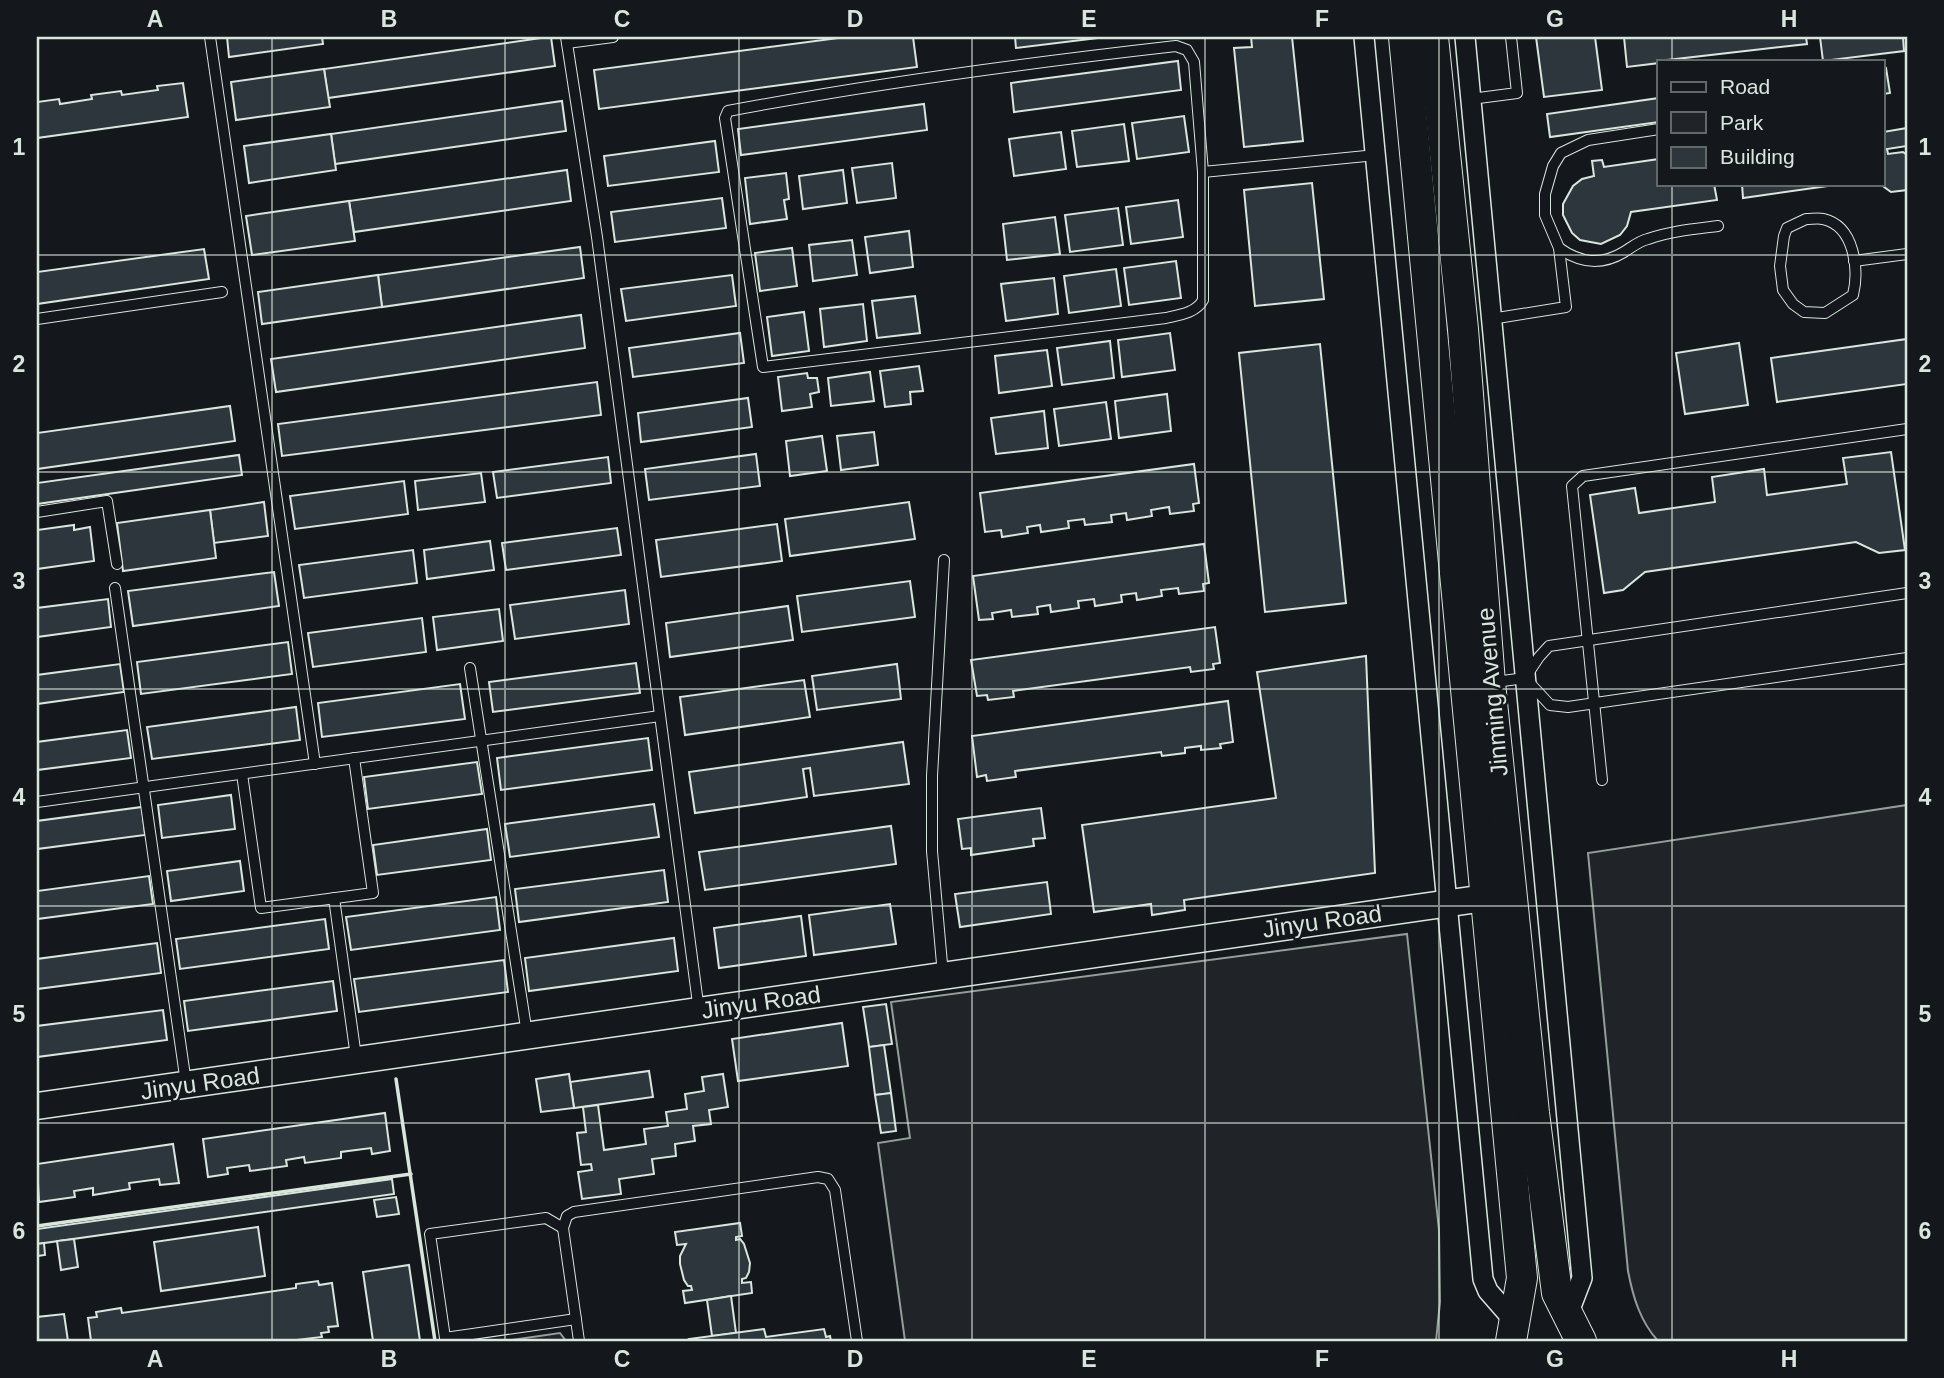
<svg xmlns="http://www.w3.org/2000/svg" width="1944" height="1378" font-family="Arial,sans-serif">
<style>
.green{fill:#202428;stroke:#939e99;stroke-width:2}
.building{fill:#2c363c;stroke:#d8e6dc;stroke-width:2}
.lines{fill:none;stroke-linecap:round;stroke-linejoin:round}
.lane-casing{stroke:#d8e6dc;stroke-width:12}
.street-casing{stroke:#d8e6dc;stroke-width:22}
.secondary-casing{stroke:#d8e6dc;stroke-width:29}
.primary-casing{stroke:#d8e6dc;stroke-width:32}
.lane{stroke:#14181c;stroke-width:10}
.street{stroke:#14181c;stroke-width:19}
.secondary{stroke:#14181c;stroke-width:26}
.primary{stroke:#14181c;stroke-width:30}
.wall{stroke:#d8e6dc;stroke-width:3.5}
.grid{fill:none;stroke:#d8e6dc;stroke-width:2;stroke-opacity:0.55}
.labels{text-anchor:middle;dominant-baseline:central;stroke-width:5;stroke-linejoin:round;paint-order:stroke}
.street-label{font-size:24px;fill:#d8e6dc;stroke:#14181c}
.neatline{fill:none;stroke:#d8e6dc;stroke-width:2.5}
.grid-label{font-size:23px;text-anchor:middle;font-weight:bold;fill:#d8e6dc}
</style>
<rect width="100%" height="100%" fill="#14181c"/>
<g class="green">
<path d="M1907,805V1341H1658C1640,1321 1633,1297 1628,1271L1588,853Z"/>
<path d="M1407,934L1439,1230L1440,1302L1436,1341H905L878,1143L910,1138L891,1002Z"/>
<path d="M560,1333L566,1341H504Z"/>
</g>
<g class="building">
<path d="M227,37H322L323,44L229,57Z"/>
<path d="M548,37H551L555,66L328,98L324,69Z"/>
<path d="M846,37H913L917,67L599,109L594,70Z"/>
<path d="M1015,37H1106L1016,48Z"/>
<path d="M1251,37H1292L1303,141L1244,147L1234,48L1252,47Z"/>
<path d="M1536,37H1595L1602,90L1544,97Z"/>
<path d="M1624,37H1806L1807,44L1659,61V63L1627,67Z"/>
<path d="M1820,37H1903L1904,51L1823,61Z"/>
<path d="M1178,61L1181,90L1014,112L1011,83Z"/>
<path d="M1886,68L1890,93L1883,94V69Z"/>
<path d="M324,69L330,107L236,120L231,82Z"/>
<path d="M183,83L188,117L37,138V102L59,99L60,104L92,99L91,95L121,91L122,95L158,90L157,86Z"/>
<path d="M1659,98V122L1550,137L1547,114Z"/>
<path d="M562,101L566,131L335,164L331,134Z"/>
<path d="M924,104L927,130L741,155L738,129Z"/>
<path d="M1184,116L1189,152L1137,159L1132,123Z"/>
<path d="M1124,124L1129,161L1077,167L1072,131Z"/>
<path d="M1907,128V146L1887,149L1888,154L1903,152L1907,155V190L1891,192L1880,184H1883V132Z"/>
<path d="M1061,132L1066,169L1014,176L1009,139Z"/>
<path d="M331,134L336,170L249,183L244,146Z"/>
<path d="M715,141L719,172L608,186L604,156Z"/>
<path d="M1659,159V184H1714L1717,200L1631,212L1627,226L1620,235L1601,244L1580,240L1572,233L1563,215V204L1573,186L1582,179L1594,176L1592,161L1602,160L1604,167Z"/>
<path d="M892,163L896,198L857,203L852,168Z"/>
<path d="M567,170L571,201L354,232L349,201Z"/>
<path d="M843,170L847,203L803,209L799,176Z"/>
<path d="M786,173L789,199L784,200L787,219L750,224L745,178Z"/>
<path d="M1312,183L1324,299L1255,306L1244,190Z"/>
<path d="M1742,184H1842L1743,198Z"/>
<path d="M722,198L726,228L615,242L611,212Z"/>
<path d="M1178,200L1183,237L1131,244L1126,207Z"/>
<path d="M349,201L355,241L252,255L246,216Z"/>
<path d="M1118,208L1123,245L1070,252L1065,215Z"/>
<path d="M1055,217L1060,254L1007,260L1003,224Z"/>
<path d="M909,231L913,267L870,273L865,237Z"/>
<path d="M852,240L857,275L813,281L809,245Z"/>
<path d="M580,247L584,278L382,307L378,275Z"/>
<path d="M792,248L797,286L760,291L755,253Z"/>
<path d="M204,249L209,279L37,304V272Z"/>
<path d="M1176,261L1181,298L1129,305L1124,268Z"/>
<path d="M1116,269L1121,306L1069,313L1064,276Z"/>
<path d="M378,275L382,307L262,324L258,292Z"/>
<path d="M732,275L736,306L626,321L621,289Z"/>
<path d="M1054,278L1058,314L1006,321L1001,284Z"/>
<path d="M915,296L920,333L877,338L872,301Z"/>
<path d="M863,304L867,341L824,347L820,309Z"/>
<path d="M804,312L809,351L772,356L767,317Z"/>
<path d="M581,315L585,348L276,392L271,359Z"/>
<path d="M740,333L744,363L633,377L629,348Z"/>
<path d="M1170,333L1175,370L1122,377L1118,340Z"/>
<path d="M1907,339V384L1777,402L1771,358Z"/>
<path d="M1110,341L1114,378L1062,385L1057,348Z"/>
<path d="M1739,343L1748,405L1685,414L1676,353Z"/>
<path d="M1320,344L1346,603L1265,612L1239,353Z"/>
<path d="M1047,350L1052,386L999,393L995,356Z"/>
<path d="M919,366L923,391L910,392L911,404L885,407L880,371Z"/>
<path d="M870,372L874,401L831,406L828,378Z"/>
<path d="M807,373L808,378H817L819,392L810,394L812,407L782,411L778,377Z"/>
<path d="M597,382L601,415L282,456L278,424Z"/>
<path d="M1167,394L1171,431L1119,438L1115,401Z"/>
<path d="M748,398L752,427L641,442L638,413Z"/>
<path d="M1106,402L1111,439L1059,446L1054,409Z"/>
<path d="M230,406L235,441L37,469V433Z"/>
<path d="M1044,411L1048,448L996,454L991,418Z"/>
<path d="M874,432L878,465L841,470L837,436Z"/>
<path d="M822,436L827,471L790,476L786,441Z"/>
<path d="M1891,452L1905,550L1879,553L1856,542L1645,572L1623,590L1604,593L1590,495L1635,488L1639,513L1715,502L1712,477L1764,469L1767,495L1847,484L1843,458Z"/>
<path d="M756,454L760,486L649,500L645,469Z"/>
<path d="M239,455L242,475L37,504V483Z"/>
<path d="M608,457L611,483L497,498L493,472Z"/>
<path d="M1194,464L1199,503L1193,504L1194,511L1170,514L1169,507L1151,510L1152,516L1127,520L1126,513L1111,515L1112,522L1085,525L1084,519L1068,521L1069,528L1041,532L1040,525L1027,527L1028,533L1002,537L1001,530L985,532L980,493Z"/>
<path d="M481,473L485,502L418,510L415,481Z"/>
<path d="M404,481L408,514L295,529L290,496Z"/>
<path d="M264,502L268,536L214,543L210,510Z"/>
<path d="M909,502L915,539L790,556L785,519Z"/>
<path d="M210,510L216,558L123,571L117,523Z"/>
<path d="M777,524L782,561L661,577L656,540Z"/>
<path d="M74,525V530L90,527L94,561L37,569V530Z"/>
<path d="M617,528L621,555L506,570L502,543Z"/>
<path d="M490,541L494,570L427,579L424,550Z"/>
<path d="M1204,544L1209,583L1203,584L1204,591L1179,594L1178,588L1161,590L1162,596L1137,600L1136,593L1121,595L1122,602L1095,606L1094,599L1078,601L1079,608L1051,612L1050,605L1037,607L1038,614L1012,617L1011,610L992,613L993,619L979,620L973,576Z"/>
<path d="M413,550L417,583L304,598L299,565Z"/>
<path d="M274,572L279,606L133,626L128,591Z"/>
<path d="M910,581L915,617L802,632L797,596Z"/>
<path d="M625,590L629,624L515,639L510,605Z"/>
<path d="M108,599L111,627L37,637V608Z"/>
<path d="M788,606L793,640L670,657L666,623Z"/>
<path d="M499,609L503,641L437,650L433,617Z"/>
<path d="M422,618L426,652L313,667L308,633Z"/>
<path d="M1215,627L1220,663L1213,664L1214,669L1191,672L1190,667L1013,691L1014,697L988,700L987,695L977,696L971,660Z"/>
<path d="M288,642L292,674L141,694L137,662Z"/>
<path d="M1366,656L1375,873L1184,900L1185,910L1152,915L1151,904L1094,912L1082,825L1276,798L1257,672Z"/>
<path d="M636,663L640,693L493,712L489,682Z"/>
<path d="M120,664L124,692L37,704V675Z"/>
<path d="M897,664L901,699L817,710L812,676Z"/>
<path d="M804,680L810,717L685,735L680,697Z"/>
<path d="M460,684L465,719L322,737L318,703Z"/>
<path d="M1228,701L1233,742L1220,744L1221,748L1201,750V746L1185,748V753L1162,756L1161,752L1015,771L1016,777L987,781L986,775L977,777L972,736Z"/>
<path d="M296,707L300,740L152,759L147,727Z"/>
<path d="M127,730L131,758L37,770V742Z"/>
<path d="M648,738L652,770L501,790L497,758Z"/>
<path d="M903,742L909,784L814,796L810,768L803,769L807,797L695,813L689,772Z"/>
<path d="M477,762L482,794L368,809L364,777Z"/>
<path d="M231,795L235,829L162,838L158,805Z"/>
<path d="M654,804L659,837L510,857L505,824Z"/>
<path d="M142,807L145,835L37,849V821Z"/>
<path d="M1041,808L1045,838L1033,839L1034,846L971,855V848L962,849L958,819Z"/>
<path d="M891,826L896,864L705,890L699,852Z"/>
<path d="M487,829L491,860L377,875L373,845Z"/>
<path d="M240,861L244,891L171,901L167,871Z"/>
<path d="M664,870L668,902L519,922L515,889Z"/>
<path d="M149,876L153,904L37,919V891Z"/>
<path d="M1047,882L1051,914L960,927L955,894Z"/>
<path d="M496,897L500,930L351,950L346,917Z"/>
<path d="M890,904L896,944L814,955L809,915Z"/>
<path d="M801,916L806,956L719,968L714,928Z"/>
<path d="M325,919L329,949L180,969L176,939Z"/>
<path d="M674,938L678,971L529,991L525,958Z"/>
<path d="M157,943L161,973L37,989V959Z"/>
<path d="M504,960L508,992L359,1012L354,979Z"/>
<path d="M333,981L337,1011L188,1031L184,1001Z"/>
<path d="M886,1004L892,1044L869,1047L863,1007Z"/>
<path d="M163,1010L167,1040L37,1057V1026Z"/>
<path d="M842,1023L848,1066L738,1081L732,1039Z"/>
<path d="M884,1045L891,1093L875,1095L869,1047Z"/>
<path d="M649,1071L653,1097L574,1108L570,1082Z"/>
<path d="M569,1074L574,1108L541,1112L536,1079Z"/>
<path d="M723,1074L728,1107L709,1110L711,1124L693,1126L695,1141L675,1144L676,1156L652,1159L654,1174L619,1179L621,1194L582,1199L578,1172L592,1170L591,1164L581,1165L577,1133L586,1132L583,1107L598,1105L604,1150L646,1144L644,1129L668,1126L666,1112L687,1109L685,1094L704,1091L702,1077Z"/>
<path d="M891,1093L896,1131L881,1133L875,1095Z"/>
<path d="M385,1113L390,1151L372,1154L371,1148L341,1152V1158L305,1163L304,1157L286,1160L287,1166L250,1171L249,1165L227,1168L228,1174L208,1177L203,1139Z"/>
<path d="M173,1144L179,1183L160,1185L159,1179L129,1183L130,1189L93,1195V1188L74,1191L75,1197L39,1202L37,1164Z"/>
<path d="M392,1179L394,1194L37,1244V1229Z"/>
<path d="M396,1197L399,1214L377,1217L374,1200Z"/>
<path d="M740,1223L742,1236L736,1237V1240L740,1239L744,1244L750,1263L749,1272L746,1278L742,1279V1283L751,1282L752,1293L685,1303L683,1291L692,1290L691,1286H688L684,1280L680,1264V1256L686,1244L677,1245L675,1232Z"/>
<path d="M258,1227L265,1276L161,1291L154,1242Z"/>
<path d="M74,1239L78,1267L61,1270L57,1241Z"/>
<path d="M44,1243L45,1255L37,1256V1244Z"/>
<path d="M409,1265L420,1341H373L363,1272Z"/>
<path d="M318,1281L319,1285L332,1283L338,1326L328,1327L329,1332L321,1333L322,1337L288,1341H91L88,1318L97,1317L96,1312L121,1308L122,1313L296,1288V1284Z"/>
<path d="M731,1296L736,1333L712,1336L707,1300Z"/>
<path d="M64,1314L68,1341H37V1317Z"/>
<path d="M764,1329L766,1337L824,1329L826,1337L830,1336L831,1341H690L689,1339Z"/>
</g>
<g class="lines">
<defs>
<g id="lane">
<path d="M210,37L315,764"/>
<path d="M566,37L597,237L699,1011"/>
<path d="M567,43L613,37"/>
<path d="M1176,46L1187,50L1194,62L1203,172V300C1196,313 1179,315 1166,318L763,367L725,118L728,111C876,83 1026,63 1176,46Z"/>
<path d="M1471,99L1517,93L1511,37"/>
<path d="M1203,172L1376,155"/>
<path d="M1806,219C1812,219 1818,218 1823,219C1855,226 1859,270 1853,295L1825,313L1804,312L1793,304L1783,290L1780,266L1784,236L1787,228Z"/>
<path d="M1559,248C1580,263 1601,266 1624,252C1632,247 1639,241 1648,239C1671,231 1694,229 1718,226"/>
<path d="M1854,261L1907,254"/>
<path d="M37,319L222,292"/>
<path d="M1491,319L1566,307L1559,248L1545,215V194L1553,166L1561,153L1588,140L1659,129"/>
<path d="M37,512L107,501L117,564"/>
<path d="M115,588L186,1083"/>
<path d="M1907,593L1549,646L1539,657L1525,678L1550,705L1568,707L1907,658"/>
<path d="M470,668L527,1034"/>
<path d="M1495,682L1525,678"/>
<path d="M242,774L261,908L373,893L354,758"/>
<path d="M1602,780L1572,486L1583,476L1907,429"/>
<path d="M37,802L660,716"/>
<path d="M334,898L356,1057"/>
<path d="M943,975L932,851V776L944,560"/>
<path d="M563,1228L546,1218L430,1234L445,1338L576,1319"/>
<path d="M579,1341L563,1228L567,1216L574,1212L818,1177L828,1179L835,1190L857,1341"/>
</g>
<g id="street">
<path d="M1364,37L1483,1279L1488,1291L1516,1323"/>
<path d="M1465,37L1582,1278L1567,1317"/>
</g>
<path id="secondary" d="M37,1106L1485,898"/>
<g id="primary">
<path d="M1404,37L1522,1278L1511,1341"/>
<path d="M1433,37L1463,329L1490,683L1534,1113L1557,1293L1581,1341"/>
</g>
</defs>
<use href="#lane" class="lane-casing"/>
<use href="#street" class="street-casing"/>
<use href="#secondary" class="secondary-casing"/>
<use href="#primary" class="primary-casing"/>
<use href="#lane" class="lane"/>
<use href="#street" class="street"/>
<use href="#secondary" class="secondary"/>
<use href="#primary" class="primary"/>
<g class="wall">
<path d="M396,1079L435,1341"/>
<path d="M37,1226L411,1174"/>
</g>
</g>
<path class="grid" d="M272,37V1341M505,37V1341M739,37V1341M972,37V1341M1205,37V1341M1439,37V1341M1672,37V61M1672,184V1341M37,255H1907M37,472H1907M37,689H1907M37,906H1907M37,1123H1907"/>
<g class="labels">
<g class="street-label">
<text transform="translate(1492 692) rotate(-95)">Jinming Avenue</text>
<text transform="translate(1322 921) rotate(-8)">Jinyu Road</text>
<text transform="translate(761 1002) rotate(-8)">Jinyu Road</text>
<text transform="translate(200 1083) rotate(-8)">Jinyu Road</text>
</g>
</g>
<rect width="1944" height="1378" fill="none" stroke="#14181c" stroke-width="77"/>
<rect x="1657" y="60" width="228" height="126" fill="#14181c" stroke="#626a69" stroke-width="2"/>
<rect x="1671" y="82" width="35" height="10" fill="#14181c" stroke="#626a69" stroke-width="2"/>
<text x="1720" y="94" font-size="21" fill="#d8e6dc">Road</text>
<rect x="1671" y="112" width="35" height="21" fill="#202428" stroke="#626a69" stroke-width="2"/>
<text x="1720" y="130" font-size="21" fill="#d8e6dc">Park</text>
<rect x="1671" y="147" width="35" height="21" fill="#2c363c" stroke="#626a69" stroke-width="2"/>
<text x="1720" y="164" font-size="21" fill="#d8e6dc">Building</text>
<rect x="38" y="38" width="1868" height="1302" class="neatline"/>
<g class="grid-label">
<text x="155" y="27">A</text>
<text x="389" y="27">B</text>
<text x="622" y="27">C</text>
<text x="855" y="27">D</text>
<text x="1089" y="27">E</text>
<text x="1322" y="27">F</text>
<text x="1555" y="27">G</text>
<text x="1789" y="27">H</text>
<text x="19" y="155">1</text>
<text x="1925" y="155">1</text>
<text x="19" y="372">2</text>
<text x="1925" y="372">2</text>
<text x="19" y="589">3</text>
<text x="1925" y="589">3</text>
<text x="19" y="805">4</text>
<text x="1925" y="805">4</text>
<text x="19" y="1022">5</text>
<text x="1925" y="1022">5</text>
<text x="19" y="1239">6</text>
<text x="1925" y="1239">6</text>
<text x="155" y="1367">A</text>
<text x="389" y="1367">B</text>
<text x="622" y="1367">C</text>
<text x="855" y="1367">D</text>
<text x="1089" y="1367">E</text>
<text x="1322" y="1367">F</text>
<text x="1555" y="1367">G</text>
<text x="1789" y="1367">H</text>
</g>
</svg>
